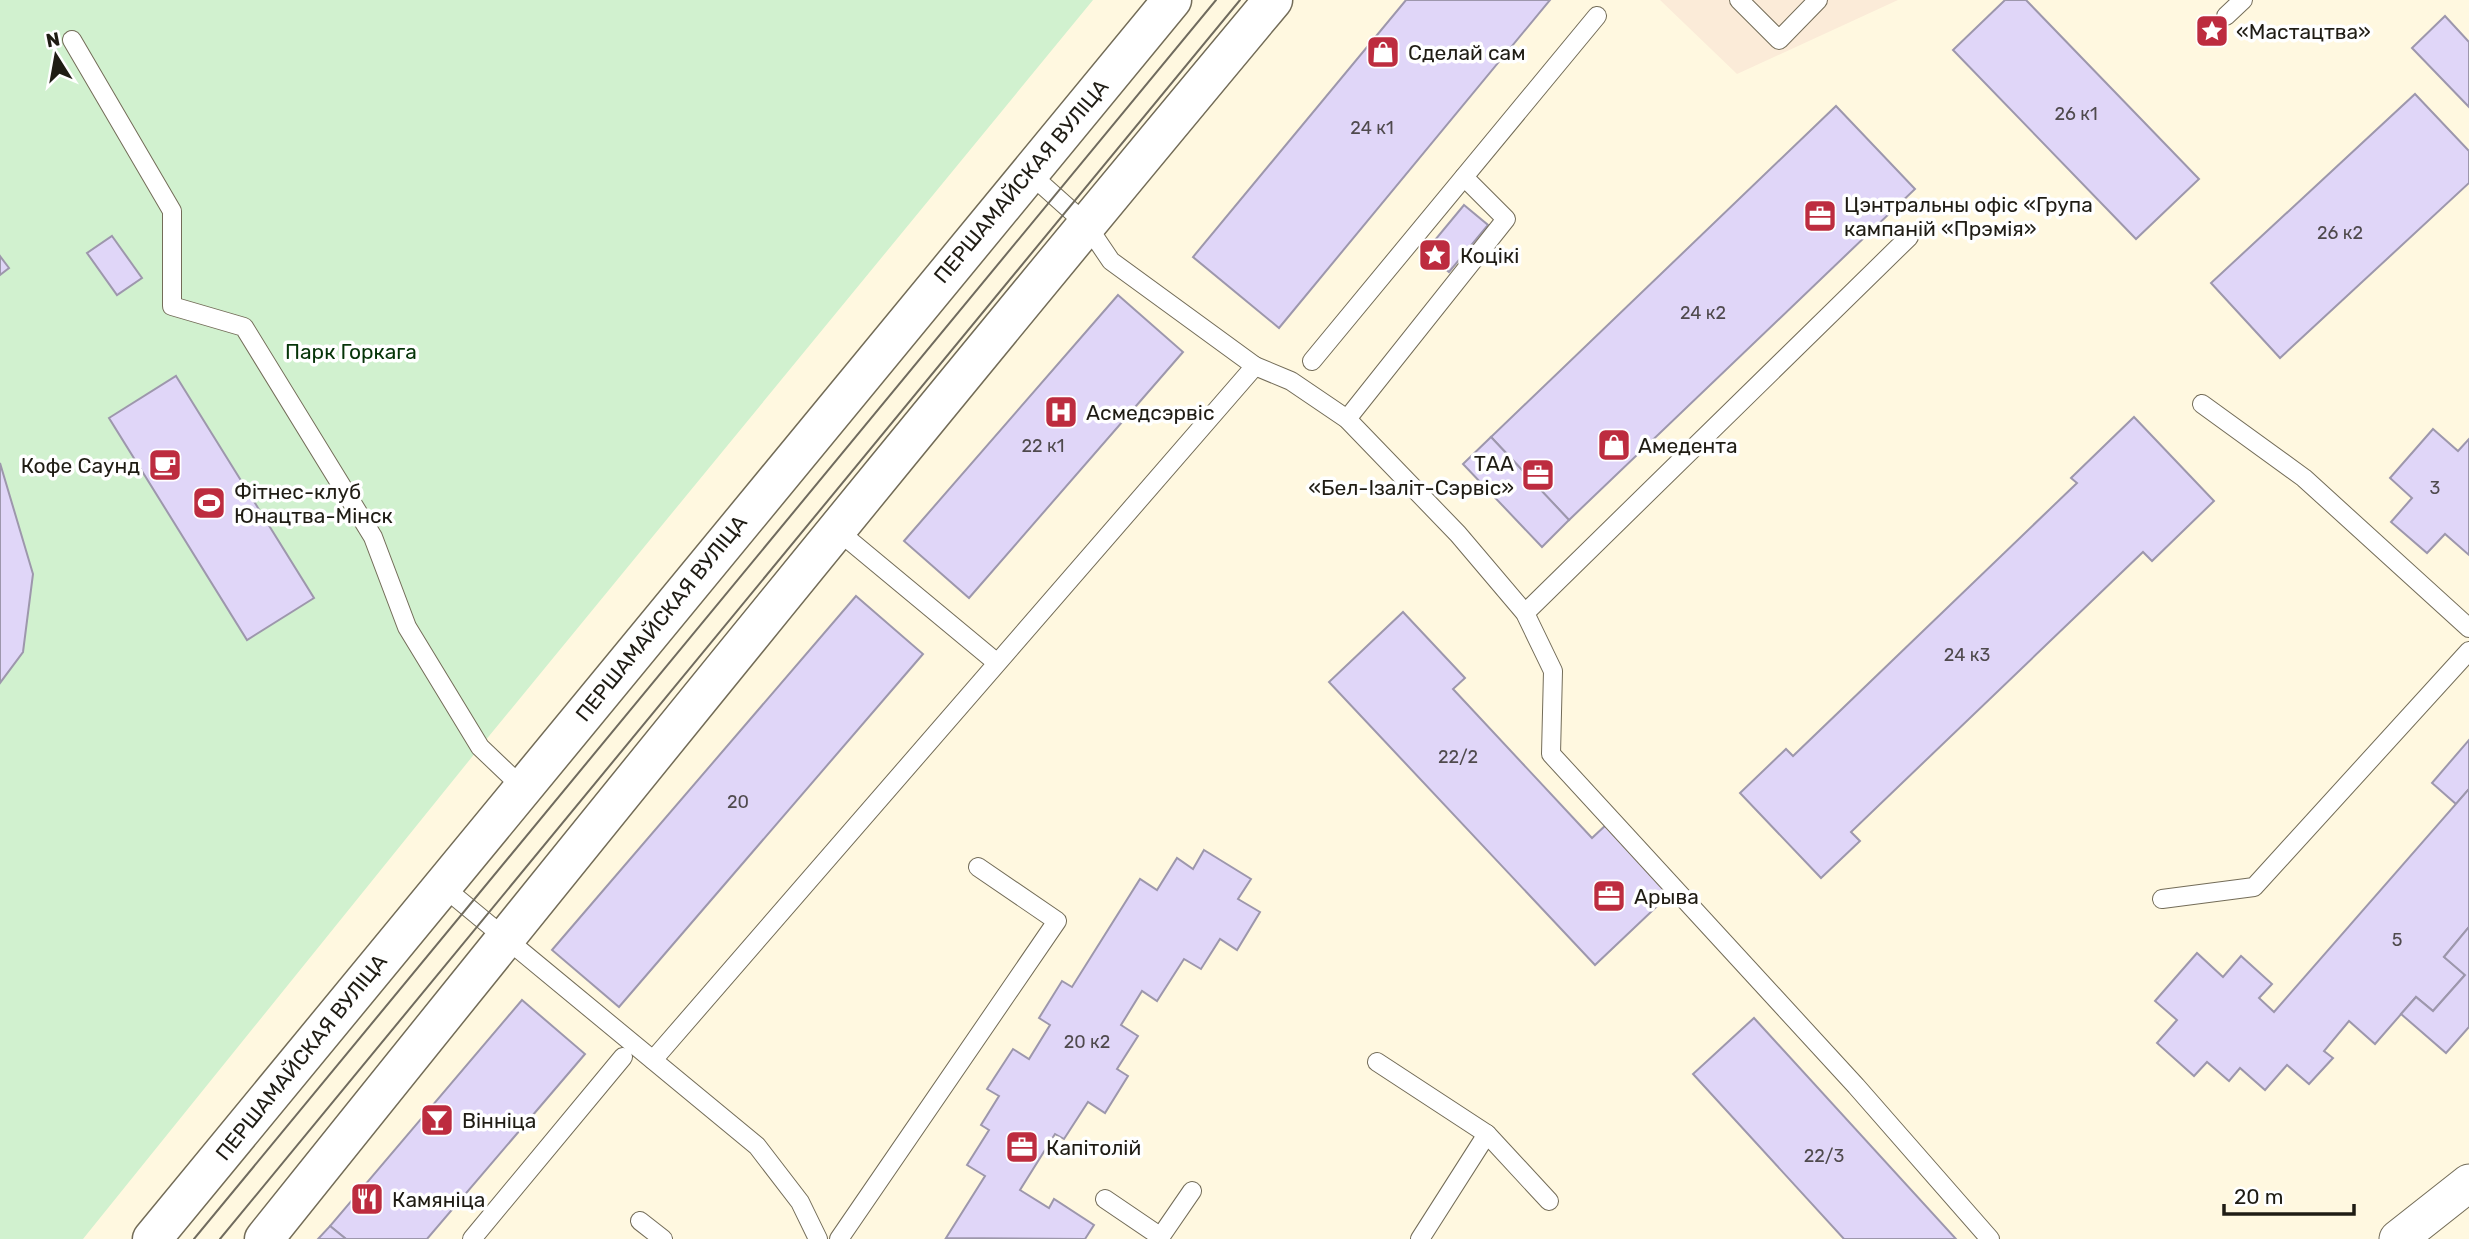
<svg xmlns="http://www.w3.org/2000/svg" width="2469" height="1239" font-family="Rubik,sans-serif">
<style>
.industrial{fill:#fbebd8}
.green{fill:#d1f1cf}
.building{fill:#e0d6f8;stroke:#9d97ac;stroke-width:2}
.lines{fill:none;stroke-linecap:round;stroke-linejoin:round}
.service-casing{stroke:#736c58;stroke-width:20}
.minor-casing{stroke:#736c58;stroke-width:39}
.primary-casing{stroke:#736c58;stroke-width:41}
.service{stroke:#fff;stroke-width:18}
.minor{stroke:#fff;stroke-width:37}
.primary{stroke:#fff;stroke-width:38}
.tram{stroke:#706b5e;stroke-width:2}
.labels{text-anchor:middle;dominant-baseline:central;stroke-width:7;stroke-linejoin:round;paint-order:stroke}
.number-label{font-size:18px;fill:#4f4a4d}
.poi-label{font-size:21px;fill:#1f1c14;stroke:#fff;text-anchor:start}
.street-label{font-size:21px;fill:#1f1c14;stroke:#fff}
.park-label{font-size:21px;fill:#053408;stroke:#fff}
</style>
<rect width="100%" height="100%" fill="#fff8e0"/>
<path class="industrial" d="M1660,0H1898L1737,74Z"/>
<path class="green" d="M0,0H1093L480,747L83,1239H0Z"/>
<g class="building">
<path d="M1406,0H1550L1279,328L1193,257Z"/>
<path d="M2005,0H2026L2199,179L2136,239L1953,50Z"/>
<path d="M2445,16L2469,42V107L2412,48Z"/>
<path d="M2415,94L2469,151V183L2280,358L2211,283Z"/>
<path d="M1836,106L1915,189L1569,520L1491,437Z"/>
<path d="M1464,205L1488,225L1449,272L1425,252Z"/>
<path d="M112,236L142,278L117,295L87,253Z"/>
<path d="M0,256L9,268L0,275Z"/>
<path d="M1118,295L1183,352L969,598L904,541Z"/>
<path d="M176,376L314,598L247,640L109,418Z"/>
<path d="M2134,417L2214,501L2152,561L2143,552L1851,832L1860,841L1821,878L1740,793L1786,749L1793,756L2077,483L2071,478Z"/>
<path d="M2433,429L2458,451L2469,439V555L2445,534L2427,553L2391,522L2412,498L2390,478Z"/>
<path d="M1491,437L1569,520L1542,547L1463,464Z"/>
<path d="M0,463L33,574L23,652L0,683Z"/>
<path d="M856,596L923,654L619,1007L552,950Z"/>
<path d="M1403,612L1465,678L1453,689L1592,838L1607,824L1671,893L1595,965L1329,682Z"/>
<path d="M2469,740V789L2456,804L2432,783Z"/>
<path d="M2469,789V927L2444,957L2465,975L2433,1011L2416,997L2375,1044L2349,1021L2324,1051L2333,1058L2309,1084L2287,1065L2265,1090L2240,1068L2229,1081L2207,1062L2194,1076L2157,1043L2177,1020L2155,1001L2197,953L2223,977L2241,956L2272,984L2259,998L2274,1012Z"/>
<path d="M1204,850L1251,879L1238,899L1260,912L1237,950L1220,939L1201,969L1184,959L1157,1001L1142,991L1121,1025L1138,1036L1117,1069L1128,1076L1105,1113L1088,1102L1064,1139L1055,1134L1020,1190L1049,1208L1054,1199L1094,1225L1085,1239L946,1238L985,1176L967,1165L989,1130L981,1125L999,1096L987,1089L1013,1049L1029,1059L1050,1025L1039,1018L1062,981L1072,987L1140,879L1157,890L1177,858L1193,869Z"/>
<path d="M2469,927V1027L2446,1053L2401,1014L2416,997L2433,1011L2465,975L2444,957Z"/>
<path d="M522,1000L585,1054L427,1239H346L330,1226Z"/>
<path d="M1754,1018L1956,1239H1844L1693,1074Z"/>
<path d="M330,1226L346,1239H318Z"/>
</g>
<g class="lines">
<defs>
<g id="service">
<path d="M1739,0L1779,40L1818,0"/>
<path d="M2226,16L2243,0"/>
<path d="M72,40L172,211V306L244,327L373,537L407,627L480,747L522,787"/>
<path d="M1028,172L1086,224L1111,261L1255,366L1291,381L1347,419L1458,534L1525,613L1553,671L1551,754L1856,1086L1990,1239"/>
<path d="M1312,361L1597,16"/>
<path d="M2202,404L2304,478L2469,628"/>
<path d="M1347,419L1506,219L1464,177"/>
<path d="M837,530L996,662"/>
<path d="M1525,613L1909,237"/>
<path d="M441,885L757,1146L800,1202L818,1239"/>
<path d="M2162,899L2254,887L2469,651"/>
<path d="M653,1060L1255,366"/>
<path d="M1377,1062L1487,1134L1420,1239"/>
<path d="M1487,1134L1549,1201"/>
<path d="M1105,1199L1161,1237"/>
<path d="M640,1221L663,1239"/>
<path d="M472,1239L623,1057"/>
<path d="M839,1239L1057,921L978,867"/>
<path d="M1159,1239L1192,1191"/>
</g>
<path id="minor" d="M2398,1239L2469,1183"/>
<g id="primary">
<path d="M152,1239L1172,0"/>
<path d="M264,1239C597,823 932,409 1273,0"/>
</g>
</defs>
<use href="#service" class="service-casing"/>
<use href="#minor" class="minor-casing"/>
<use href="#primary" class="primary-casing"/>
<use href="#service" class="service"/>
<use href="#minor" class="minor"/>
<use href="#primary" class="primary"/>
<g class="tram">
<path d="M194,1239L1216,0"/>
<path d="M220,1239L1240,0"/>
</g>
</g>
<defs>
<symbol id="sight-square" viewBox="-11 -11 22 22"><rect x="-9" y="-9" width="18" height="18" rx="4" fill="#bd2c3f" stroke="#fff"/><path d="M0-6L1.8-2.2L6-1.7L2.9 1.2L3.7 5.4L0 3.3L-3.7 5.4L-2.9 1.2L-6-1.7L-1.8-2.2Z" fill="#fff"/></symbol>
<symbol id="shop-square" viewBox="-11 -11 22 22"><rect x="-9" y="-9" width="18" height="18" rx="4" fill="#bd2c3f" stroke="#fff"/><path d="M-5-2.5h2.3a2.7 3.5 0 0 1 5.4 0H5L5.5 6h-11ZM-1.5-2.5h3a1.5 2.3 0 0 0-3 0Z" fill="#fff"/></symbol>
<symbol id="office-square" viewBox="-11 -11 22 22"><rect x="-9" y="-9" width="18" height="18" rx="4" fill="#bd2c3f" stroke="#fff"/><path d="M-6-3h4V-5.5h4V-3h4V5H-6ZM-1-4.5V-3h2v-1.5ZM-6 0V1H6V0Z" fill="#fff"/></symbol>
<symbol id="hospital-square" viewBox="-11 -11 22 22"><rect x="-9" y="-9" width="18" height="18" rx="4" fill="#bd2c3f" stroke="#fff"/><path d="M-5-5h3v3.5h4V-5h3V5h-3V1.5h-4V5h-3Z" fill="#fff"/></symbol>
<symbol id="cafe-square" viewBox="-11 -11 22 22"><rect x="-9" y="-9" width="18" height="18" rx="4" fill="#bd2c3f" stroke="#fff"/><path d="M-5.5-4.5H6V0H3Q3 3.5 0 3.5H-2.5Q-5.5 3.5-5.5 0ZM3-3.2v2h1.7v-2ZM-6 4.5H4V6H-6Z" fill="#fff"/></symbol>
<symbol id="stadium-square" viewBox="-11 -11 22 22"><rect x="-9" y="-9" width="18" height="18" rx="4" fill="#bd2c3f" stroke="#fff"/><path d="M0-5a6.5 5 0 1 0 0 10a6.5 5 0 1 0 0-10ZM-3.5-1.8h7v3.6h-7Z" fill="#fff"/></symbol>
<symbol id="bar-square" viewBox="-11 -11 22 22"><rect x="-9" y="-9" width="18" height="18" rx="4" fill="#bd2c3f" stroke="#fff"/><path d="M-6-5H6L.8 .8V4.5H3.5V6h-7V4.5H-.8V.8Z" fill="#fff"/></symbol>
<symbol id="restaurant-square" viewBox="-11 -11 22 22"><rect x="-9" y="-9" width="18" height="18" rx="4" fill="#bd2c3f" stroke="#fff"/><path d="M-5-6h1v4h1v-4h1v4h1v-4h1v5L-1.5 .5V6h-2V.5L-5-1ZM5-6V6H3V1.5H1.5Q1.5-4 5-6Z" fill="#fff"/></symbol>
</defs>
<g fill-rule="evenodd">
<use href="#sight-square" x="2193" y="12" width="38" height="38"/>
<use href="#shop-square" x="1364" y="33" width="38" height="38"/>
<use href="#office-square" x="1801" y="197" width="38" height="38"/>
<use href="#sight-square" x="1416" y="236" width="38" height="38"/>
<use href="#hospital-square" x="1042" y="393" width="38" height="38"/>
<use href="#shop-square" x="1595" y="426" width="38" height="38"/>
<use href="#cafe-square" x="146" y="446" width="38" height="38"/>
<use href="#office-square" x="1519" y="456" width="38" height="38"/>
<use href="#stadium-square" x="190" y="484" width="38" height="38"/>
<use href="#office-square" x="1590" y="877" width="38" height="38"/>
<use href="#bar-square" x="418" y="1101" width="38" height="38"/>
<use href="#office-square" x="1003" y="1128" width="38" height="38"/>
<use href="#restaurant-square" x="348" y="1180" width="38" height="38"/>
</g>
<g class="labels">
<g class="number-label">
<text x="2076" y="114">26 к1</text>
<text x="1372" y="128">24 к1</text>
<text x="2340" y="233">26 к2</text>
<text x="1703" y="313">24 к2</text>
<text x="1043" y="446">22 к1</text>
<text x="2435" y="488">3</text>
<text x="1967" y="655">24 к3</text>
<text x="1458" y="757">22/2</text>
<text x="738" y="802">20</text>
<text x="2397" y="940">5</text>
<text x="1087" y="1042">20 к2</text>
<text x="1824" y="1156">22/3</text>
</g>
<g class="poi-label">
<text x="2236" y="31">«Мастацтва»</text>
<text x="1408" y="52">Сделай сам</text>
<text x="1844" y="204">Цэнтральны офіс «Група<tspan x="1844" dy="24">кампаній «Прэмія»</tspan></text>
<text x="1460" y="255">Коцікі</text>
<text x="1086" y="412">Асмедсэрвіс</text>
<text x="1638" y="445">Амедента</text>
<text x="1514" y="463" text-anchor="end">ТАА<tspan x="1514" dy="24">«Бел-Ізаліт-Сэрвіс»</tspan></text>
<text x="140" y="465" text-anchor="end">Кофе Саунд</text>
<text x="234" y="491">Фітнес-клуб<tspan x="234" dy="24">Юнацтва-Мінск</tspan></text>
<text x="1634" y="896">Арыва</text>
<text x="462" y="1120">Вінніца</text>
<text x="1046" y="1147">Капітолій</text>
<text x="392" y="1199">Камяніца</text>
</g>
<g class="street-label">
<text transform="translate(1021 181) rotate(-50)">ПЕРШАМАЙСКАЯ ВУЛІЦА</text>
<text transform="translate(661 618) rotate(-51)">ПЕРШАМАЙСКАЯ ВУЛІЦА</text>
<text transform="translate(301 1057) rotate(-51)">ПЕРШАМАЙСКАЯ ВУЛІЦА</text>
</g>
<g class="park-label">
<text x="351" y="351">Парк Горкага</text>
</g>
</g>
<g transform="translate(56 56) rotate(349)" stroke="#ffffff" stroke-width="5" paint-order="stroke">
<path d="M0-5L12 26L0 18L-12 26Z" fill="#1f1c14"/>
<text y="-10" font-size="19" font-weight="bold" text-anchor="middle" fill="#1f1c14">N</text>
</g>
<path d="M2224 1204v10h130v-10" fill="none" stroke="#1f1c14" stroke-width="3.5"/>
<text x="2234" y="1204" font-size="21" fill="#1f1c14" stroke="#ffffff" stroke-width="5" paint-order="stroke">20 m</text>
</svg>
